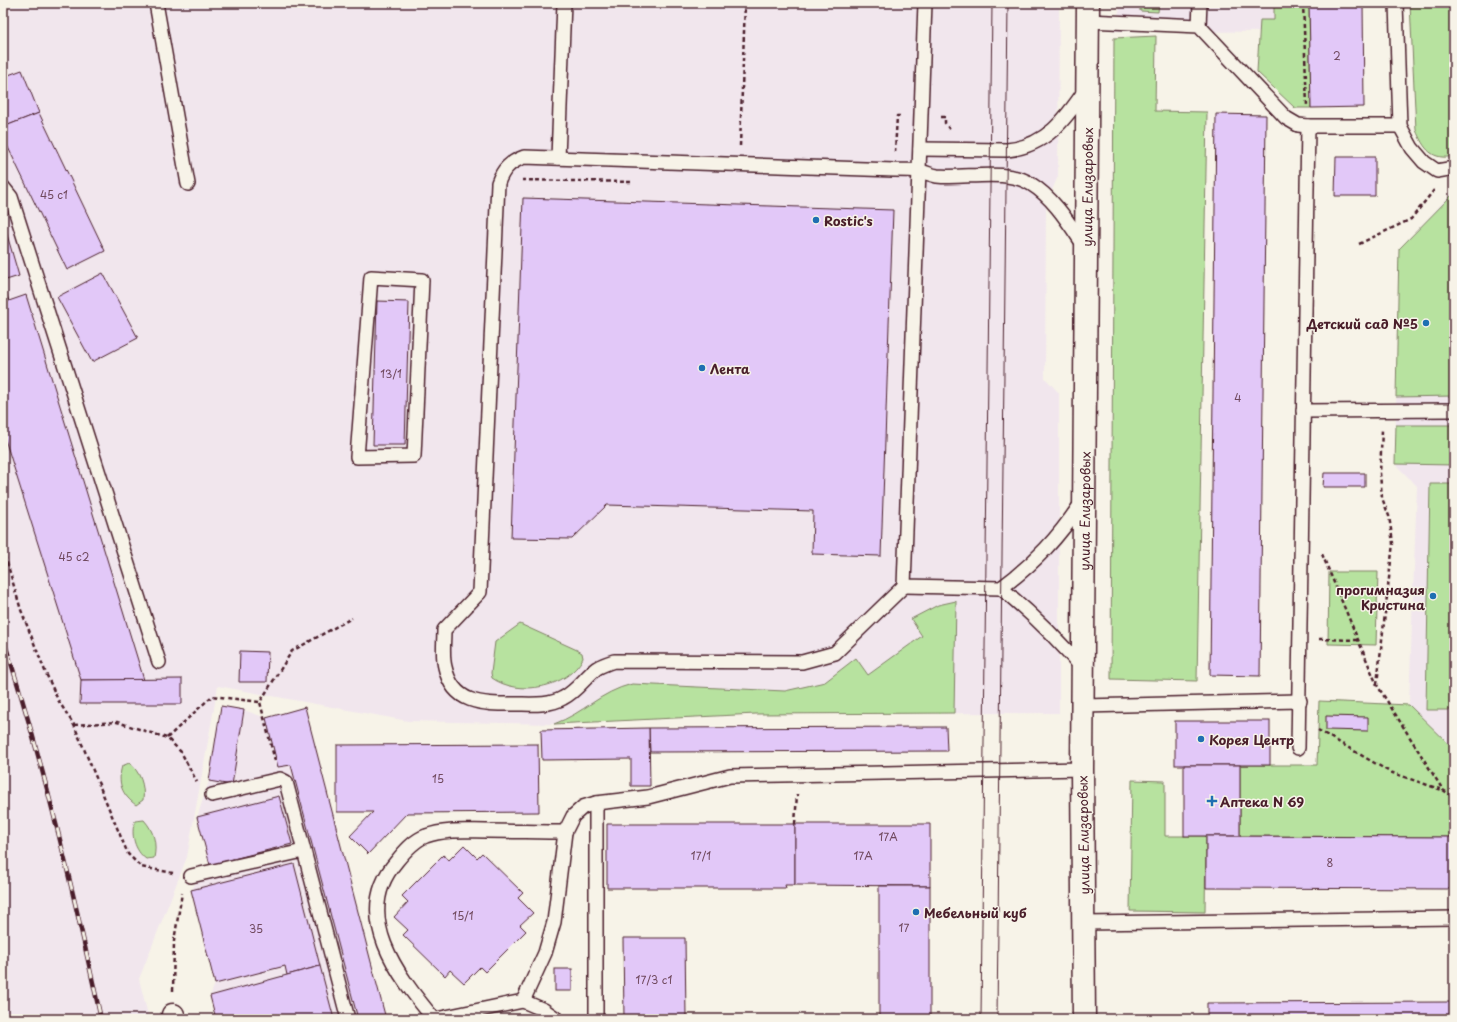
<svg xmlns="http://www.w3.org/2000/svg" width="1457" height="1022" font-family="'Playpen Sans',sans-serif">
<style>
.built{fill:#f1e6ed;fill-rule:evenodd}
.green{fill:#b7e29f;stroke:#808065}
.building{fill:#e2c8f8;stroke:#4a1f2b}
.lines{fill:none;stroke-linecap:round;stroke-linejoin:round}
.lane-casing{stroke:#4a1f2b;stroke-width:16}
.street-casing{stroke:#4a1f2b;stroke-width:25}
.primary-casing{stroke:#4a1f2b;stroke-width:25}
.path{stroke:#4a1f2b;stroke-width:2.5;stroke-dasharray:4 3;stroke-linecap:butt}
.lane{stroke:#f7f3e8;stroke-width:13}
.street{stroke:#f7f3e8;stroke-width:22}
.primary{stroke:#f7f3e8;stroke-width:22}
.tram{stroke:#4a1f2b;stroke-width:1}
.rail-casing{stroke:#4a1f2b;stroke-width:4.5}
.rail{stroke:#f7f3e8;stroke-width:3;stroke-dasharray:9;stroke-linecap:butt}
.poi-dot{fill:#1f6fb2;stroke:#f7f3e8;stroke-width:1.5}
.labels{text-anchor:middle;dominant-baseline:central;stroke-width:3;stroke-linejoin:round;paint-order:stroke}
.number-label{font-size:11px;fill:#70495e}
.street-label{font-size:13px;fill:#4a1f2b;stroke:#f7f3e8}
.poi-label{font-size:13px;font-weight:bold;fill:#4a1f2b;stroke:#f7f3e8;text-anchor:start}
</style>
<rect width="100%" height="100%" fill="#f7f3e8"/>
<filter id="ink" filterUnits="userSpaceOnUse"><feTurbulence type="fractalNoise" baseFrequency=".025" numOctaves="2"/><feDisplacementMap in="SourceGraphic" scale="8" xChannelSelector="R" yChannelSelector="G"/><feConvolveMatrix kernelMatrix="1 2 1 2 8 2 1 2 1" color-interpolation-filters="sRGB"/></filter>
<g filter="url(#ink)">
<g class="built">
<path d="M3,3H1059L1058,176L1046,205L1045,378L1059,393V713L756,714L554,724L408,721L218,686L187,857L139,979L149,1019H3ZM523,198L893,210L881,556L812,554L813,511L607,505L571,539L512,538Z"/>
<path d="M1121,3H1286L1285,32L1114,31Z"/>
<path d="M1454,191V749L1409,705L1417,486L1395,464L1399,249Z"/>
<path d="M221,706L244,710L266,718L305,707L386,1019H216L210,996L215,984L191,890L210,865L197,817L209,781Z"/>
</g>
<g class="green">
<path d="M1140,3H1159L1158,12L1140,11Z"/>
<path d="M1274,3H1309L1311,108H1295L1257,72L1260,20H1274Z"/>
<path d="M1410,3H1454V156C1432,161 1424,149 1416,130Z"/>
<path d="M1156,36L1155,111L1207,112L1197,681L1111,679L1114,38Z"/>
<path d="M1454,193V396L1396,397L1399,249Z"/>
<path d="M1396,425H1454V465L1395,464Z"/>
<path d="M1430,484H1454V710H1426Z"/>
<path d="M1329,572H1378L1376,645L1328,644Z"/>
<path d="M956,601L954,713L756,714L554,724C584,713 600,692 632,684L785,691L825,682L856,658L868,675L922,636L911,619L938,605Z"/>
<path d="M520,624L577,650L582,653L583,658C568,688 519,697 492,678L491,673L495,642Z"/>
<path d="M1319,701L1409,705L1454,749V837L1240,836V765H1317Z"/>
<path d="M129,763C140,771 145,786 143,800L136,805C122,795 117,783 122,766Z"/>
<path d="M1132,780L1165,781V836H1206L1205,912L1130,911Z"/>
<path d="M144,820C154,831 157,844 154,858L146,859C135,851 130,834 135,821Z"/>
</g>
<g class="building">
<path d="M1309,3H1363L1364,107L1311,108Z"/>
<path d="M22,70L39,113L3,127V77Z"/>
<path d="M39,113L105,251L67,270L3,137V127Z"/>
<path d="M1216,114L1266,115L1260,676L1210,675Z"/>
<path d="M1336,157H1375V196H1335Z"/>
<path d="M523,198L893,210L881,556L812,554L813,511L607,505L572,539L511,538Z"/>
<path d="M3,221L19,276L3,281Z"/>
<path d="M103,273L138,338L92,362L57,297Z"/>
<path d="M3,282L9,302L3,303Z"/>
<path d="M26,295L144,680H81L3,433V303Z"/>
<path d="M377,301L409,302L405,445H373Z"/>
<path d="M1324,473H1365V487H1323Z"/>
<path d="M240,651L268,652L267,682H239Z"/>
<path d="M182,679V704H80L81,680Z"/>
<path d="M221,706L244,710L232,785L209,781Z"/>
<path d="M305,707L371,962L386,1019H358L291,765L278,767L266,718Z"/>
<path d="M1326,716L1368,717V731L1326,730Z"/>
<rect x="1175" y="721" width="95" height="44"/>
<path d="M946,727L947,751L650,752L649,728Z"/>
<path d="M649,728L650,786H631V759L542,760L541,730Z"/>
<path d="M538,744L539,812L407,813L368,854L350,836L373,812H337V745Z"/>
<rect x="1184" y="765" width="56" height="71"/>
<path d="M279,796L292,844L210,865L197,817Z"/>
<path d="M607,824H795V885H785L786,888H607Z"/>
<path d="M795,824H930V886L795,885Z"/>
<path d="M1206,836L1454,837V889L1206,888Z"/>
<path d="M464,845L477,858L482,853L523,893L518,898L533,913L520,925L526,931L485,972L480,967L464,983L450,970L445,976L403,935L408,930L394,917L408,902L402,896L443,855L449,860Z"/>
<path d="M294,864L320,966L287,975L285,966L215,984L191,890Z"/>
<rect x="879" y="886" width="51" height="133"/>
<path d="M623,938H685L686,1019H624Z"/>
<path d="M320,966L334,1019H216L210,996Z"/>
<rect x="555" y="969" width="17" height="22"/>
<path d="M1454,1002V1019H1207V1003Z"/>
</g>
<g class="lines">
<defs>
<g id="lane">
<path d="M156,3L188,184"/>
<path d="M925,3L904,586L1001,588C1035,563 1059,537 1082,502"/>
<path d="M1396,3L1400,126L1412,148L1424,162L1437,171L1454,168"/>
<path d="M1088,21L1199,26L1286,118L1298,125L1308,126H1400"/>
<path d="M1199,26L1200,3"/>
<path d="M920,149L1007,150C1046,146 1065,120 1086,89"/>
<path d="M558,158L564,3"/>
<path d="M3,187L11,197L159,662"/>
<path d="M371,277L422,280L414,456L357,457Z"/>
<path d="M1303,411L1454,410"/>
<path d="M904,586L835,653L802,662L614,661C608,663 602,665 597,668C585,677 577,691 563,698C549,706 530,704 515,704C483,704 453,705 445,667C442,656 444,642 444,630L480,592L498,183C503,169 510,162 524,157L894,170C903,170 911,170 919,171C925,172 931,175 937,176C965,179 1006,168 1031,184C1054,198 1070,225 1085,247"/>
<path d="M1001,588C1031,613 1058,639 1083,669"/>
<path d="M1083,706L1300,701"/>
<path d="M1298,748L1308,126"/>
<path d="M212,795L280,779L286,782L348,1019"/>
<path d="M191,876L303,851"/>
<path d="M1084,923L1454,918"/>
<path d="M434,1019C398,976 351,915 396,862C404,852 414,840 426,836C445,829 466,831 486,831C512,831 539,832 565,832"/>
<path d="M436,1019L523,1001"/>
<path d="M557,1019L544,1010L523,1001L545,953L554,922L565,832L573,816L583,807L596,803L648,797L730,776L1082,769"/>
<path d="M596,1019V803"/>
</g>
<path id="street" d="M173,1015L174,1019"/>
<g id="primary">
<path id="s1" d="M1084,1019L1082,769L1088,3"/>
</g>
</defs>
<use href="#lane" class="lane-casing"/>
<use href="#street" class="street-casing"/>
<use href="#primary" class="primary-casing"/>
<g class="path">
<path d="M1303,3L1307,106"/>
<path d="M941,117H945V123L950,130"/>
<path d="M740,146L745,3"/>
<path d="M895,152L897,116H902"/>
<path d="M522,180L633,182"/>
<path d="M1359,244L1411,219L1434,190"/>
<path d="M3,549L21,610L45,671L58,700L74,725L128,854L141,867L173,873"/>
<path d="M1322,554L1377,685L1443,790L1454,797"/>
<path d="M1319,639L1358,640"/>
<path d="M1377,684L1393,543L1389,516L1382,498L1380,473L1382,430"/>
<path d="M74,725L117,722L167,738L181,752L197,782"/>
<path d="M1318,730L1390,772L1442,790"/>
<path d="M167,738L212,696L260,702"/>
<path d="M275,761L260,702L292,651L352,618"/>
<path d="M795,824L797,794"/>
<path d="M173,991L174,941L182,893"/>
</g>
<use href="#lane" class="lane"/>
<use href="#street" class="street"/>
<use href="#primary" class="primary"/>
<g class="tram">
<path d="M981,1019L992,3"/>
<path d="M997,1019L1008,3"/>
</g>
<defs>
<path id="rail" d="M3,638C44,763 73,891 101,1019"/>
</defs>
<use href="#rail" class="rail-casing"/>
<use href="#rail" class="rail"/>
</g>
</g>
<g class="poi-dot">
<circle cx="816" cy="220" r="4"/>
<circle cx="1426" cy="323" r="4"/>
<circle cx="702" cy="368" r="4"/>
<circle cx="1433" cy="596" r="4"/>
<circle cx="1201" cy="739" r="4"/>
<path d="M1210 795h4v4h4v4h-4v4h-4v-4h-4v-4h4z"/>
<circle cx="916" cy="912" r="4"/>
</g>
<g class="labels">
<g class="number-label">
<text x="1337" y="55">2</text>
<text x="54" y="194">45 с1</text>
<text x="391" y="373">13/1</text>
<text x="1238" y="397">4</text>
<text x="74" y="556">45 с2</text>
<text x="438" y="778">15</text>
<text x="888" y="836">17А</text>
<text x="701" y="855">17/1</text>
<text x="863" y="855">17А</text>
<text x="1330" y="862">8</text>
<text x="463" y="915">15/1</text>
<text x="904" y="927">17</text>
<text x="256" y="928">35</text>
<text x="654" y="979">17/3 с1</text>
</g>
<g class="street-label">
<text stroke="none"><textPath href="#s1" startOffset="832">улица Елизаровых</textPath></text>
<text stroke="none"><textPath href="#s1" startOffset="508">улица Елизаровых</textPath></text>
<text transform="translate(1083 835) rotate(-91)">улица Елизаровых</text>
</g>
<g class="poi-label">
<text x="824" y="220">Rostic's</text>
<text x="1418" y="323" text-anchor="end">Детский сад №5</text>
<text x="710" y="368">Лента</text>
<text x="1425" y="589" text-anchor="end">прогимназия<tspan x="1425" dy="15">Кристина</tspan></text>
<text x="1209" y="739">Корея Центр</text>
<text x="1220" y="801">Аптека N 69</text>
<text x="924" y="912">Мебельный куб</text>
</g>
</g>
<rect width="1457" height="1022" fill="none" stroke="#f7f3e8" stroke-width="16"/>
<rect x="8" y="8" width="1441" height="1006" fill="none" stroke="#4a1f2b" stroke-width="1.5" filter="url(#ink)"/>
</svg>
